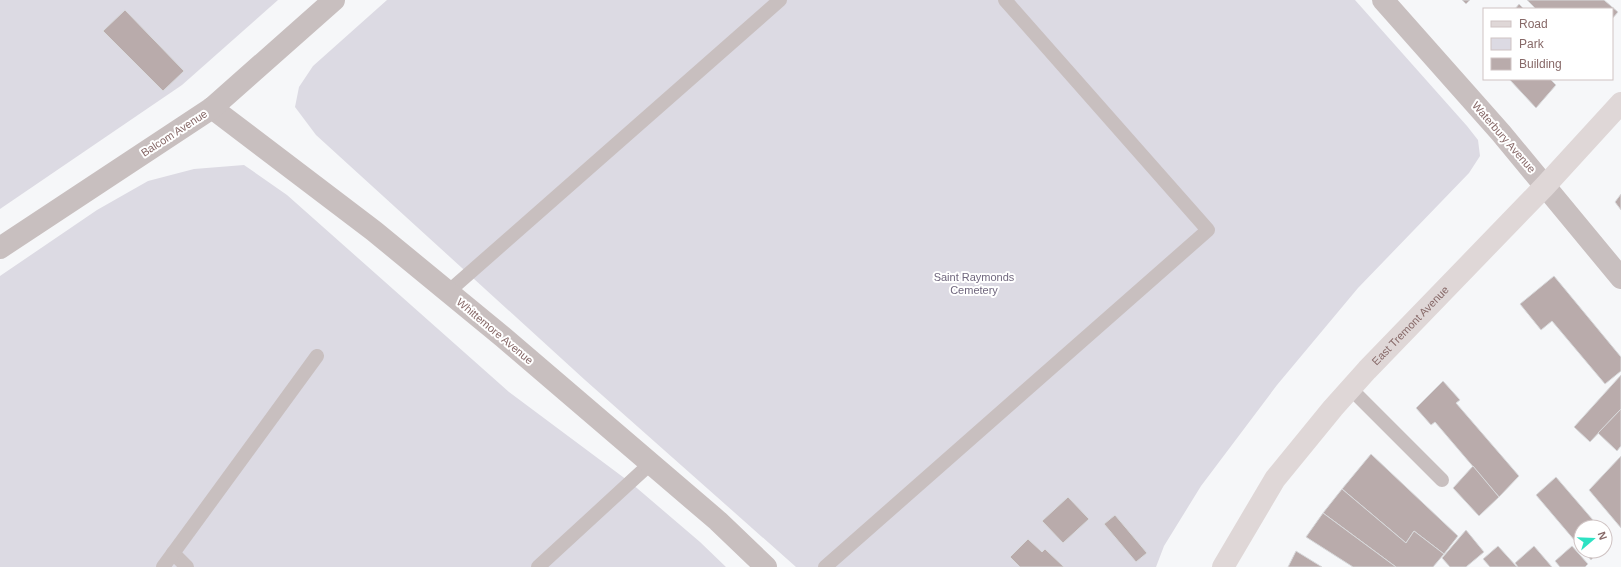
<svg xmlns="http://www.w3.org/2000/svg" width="1621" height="567" font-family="Arial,sans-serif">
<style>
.green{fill:#dcdae3}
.building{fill:#b9abab;stroke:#d8d9db}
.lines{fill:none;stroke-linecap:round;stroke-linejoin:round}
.lane{stroke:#c8bfbf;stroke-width:14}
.street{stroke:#c8bfbf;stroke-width:22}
.secondary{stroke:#dfd7d7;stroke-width:22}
.labels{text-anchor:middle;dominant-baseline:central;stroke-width:4;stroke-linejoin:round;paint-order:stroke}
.street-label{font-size:11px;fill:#876968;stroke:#fff}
.park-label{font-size:11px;fill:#70677e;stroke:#fff}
</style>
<rect width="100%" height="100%" fill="#f6f7f9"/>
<g class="green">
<path d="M0,0H278L182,85L0,209Z"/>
<path d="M387,0H1355L1467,126L1478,140L1480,156L1469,173L1358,288L1277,385L1201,486L1164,546L1156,567H796L585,380L316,135L295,107L299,87L313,66Z"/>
<path d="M244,165L287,195L509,392L631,483L700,542L726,567H0V276L97,210L148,181L194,169Z"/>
</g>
<g class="building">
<path d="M1462,0H1470L1466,4Z"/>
<path d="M1527,0H1604L1618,12L1612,19V9H1536Z"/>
<path d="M1519,4L1524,9H1515Z"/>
<path d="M125,10L184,71L163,91L103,31Z"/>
<path d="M1509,79H1550L1556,85L1536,108Z"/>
<path d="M1621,194V210L1615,202Z"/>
<path d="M1554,276L1621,357V371L1605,384L1552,321L1541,330L1520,304Z"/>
<path d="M1621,375V409L1590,442L1574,427Z"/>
<path d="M1443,381L1460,400L1456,403L1519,476L1499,497L1435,422L1431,425L1416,408Z"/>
<path d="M1621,409V446L1617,451L1598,433Z"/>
<path d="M1371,454L1458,536L1444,554L1414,531L1406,543L1342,489Z"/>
<path d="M1621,456V528L1589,490Z"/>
<path d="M1473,466L1499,497L1479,516L1453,488Z"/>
<path d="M1556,477L1599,527H1581V548L1536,495Z"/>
<path d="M1342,489L1406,543L1414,531L1444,554L1433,567H1396L1323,513Z"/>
<path d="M1068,497L1089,519L1063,543L1042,521Z"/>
<path d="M1323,513L1396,567H1353L1306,537Z"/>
<path d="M1115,515L1147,553L1136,562L1104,524Z"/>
<path d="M1466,530L1484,552L1466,567H1450L1442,558Z"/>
<path d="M1028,539L1042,552L1045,549L1064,567H1020L1010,557Z"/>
<path d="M1498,546L1517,567H1490L1483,559Z"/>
<path d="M1534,546L1552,567H1518L1515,563Z"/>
<path d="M1572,546L1588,564L1585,567H1560L1555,561Z"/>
<path d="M1296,551L1322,567H1288Z"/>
<path d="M1584,551H1599L1591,560Z"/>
</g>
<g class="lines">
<g class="lane">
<path d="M448,292L780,0"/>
<path d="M1350,388L1442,480"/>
<path d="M173,553L187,567"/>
<path d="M163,567L317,356"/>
<path d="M538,567L650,464"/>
<path d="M825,567L1208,230L1005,0"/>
</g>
<g class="street">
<path d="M1383,0L1501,133L1621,278"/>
<path d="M212,108L374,231L503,337L718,521L766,567"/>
<path d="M0,248L212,108L334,0"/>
</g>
<path class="secondary" id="s1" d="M1223,567L1275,479L1333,408L1367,370L1545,186L1621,103"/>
</g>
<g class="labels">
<g class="street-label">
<text transform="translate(174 133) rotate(-33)">Balcom Avenue</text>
<text transform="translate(1504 137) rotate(49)">Waterbury Avenue</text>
<text stroke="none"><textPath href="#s1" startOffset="307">East Tremont Avenue</textPath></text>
<text transform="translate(495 331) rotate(40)">Whittemore Avenue</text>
</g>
<g class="park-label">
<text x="974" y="277">Saint Raymonds<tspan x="974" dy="13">Cemetery</tspan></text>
</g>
</g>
<rect x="1483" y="8" width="130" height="72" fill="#ffffff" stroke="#cfc3c3"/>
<rect x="1491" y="21" width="20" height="6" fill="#dfd7d7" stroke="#cfc3c3"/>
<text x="1519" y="28" font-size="12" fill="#876968">Road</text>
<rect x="1491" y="38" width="20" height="12" fill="#dcdae3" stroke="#cfc3c3"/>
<text x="1519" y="48" font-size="12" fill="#876968">Park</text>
<rect x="1491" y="58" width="20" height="12" fill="#b9abab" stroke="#cfc3c3"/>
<text x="1519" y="68" font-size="12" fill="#876968">Building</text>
<g transform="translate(1593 539) rotate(71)"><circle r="19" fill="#ffffff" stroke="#cfc3c3"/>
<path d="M0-3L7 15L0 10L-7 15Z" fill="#2de2c3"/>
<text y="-6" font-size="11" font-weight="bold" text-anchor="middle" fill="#876968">N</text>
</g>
</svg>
